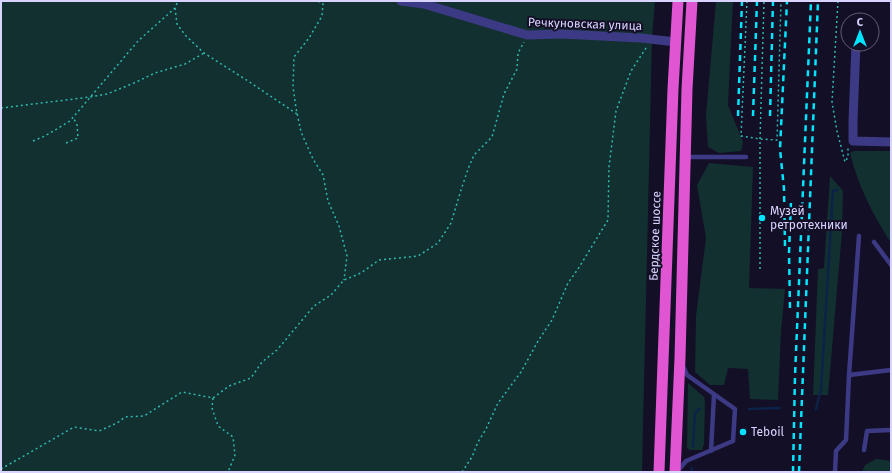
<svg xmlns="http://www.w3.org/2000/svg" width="892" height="473" font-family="'Fira Sans',sans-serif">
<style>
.green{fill:#12302f}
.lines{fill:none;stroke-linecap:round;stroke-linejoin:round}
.stream{stroke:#0c2248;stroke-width:2.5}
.path{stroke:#2fb8b0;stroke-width:1.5;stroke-dasharray:2 3;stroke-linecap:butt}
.service{stroke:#3d3a85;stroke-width:4.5}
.minor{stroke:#3d3a85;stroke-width:9}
.trunk{stroke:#e055d1;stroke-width:11}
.rail{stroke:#00e5ff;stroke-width:2.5;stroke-dasharray:6 5;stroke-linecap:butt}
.poi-dot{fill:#00e5ff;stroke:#130f26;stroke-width:1.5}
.labels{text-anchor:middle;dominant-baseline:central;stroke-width:4;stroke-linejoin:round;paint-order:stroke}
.street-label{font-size:12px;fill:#d9d4ff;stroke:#130f26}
.poi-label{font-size:12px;fill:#d9d4ff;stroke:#130f26;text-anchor:start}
</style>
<rect width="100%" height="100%" fill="#130f26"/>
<g class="green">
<path d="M1,1H655L652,39L642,472H1Z"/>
<path d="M716,1H733L728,105L743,142L741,151L719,153L708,147L706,116Z"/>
<path d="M854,151H891V243C873,215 858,186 850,153Z"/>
<path d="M709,163L753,167L749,288L785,289L781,332L778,400L750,399L748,369L728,368L724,385H710L695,372L696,316L706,238L697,185Z"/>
<path d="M830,176L843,191L842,232L828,395H813L818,269L824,268Z"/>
<path d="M688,383L704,397L705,402L704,444L702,450H690L687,448Z"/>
<path d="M876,459L891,461V472H862L865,465Z"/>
</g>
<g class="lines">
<g class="stream">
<path d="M749,409L780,408"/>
<path d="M816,409L821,389L833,191L837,190"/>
<path d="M693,447L695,413L699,409"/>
<path d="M691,472L692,468"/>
</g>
<g class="path">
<path d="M318,1L323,4L322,16L309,38L294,57L293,87L296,108L301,132L313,159L323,175L328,201L339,226L347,256L344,280"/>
<path d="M747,1L741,136L760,139L777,140L781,1"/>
<path d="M838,1L832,102L837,131L845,162L848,157V147"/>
<path d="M175,8L177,24L186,36L204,53L248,81L297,114"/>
<path d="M1,108L90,97L107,94L134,83L155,73L185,64L204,53"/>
<path d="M33,141L45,136L70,121L138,41L175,8L178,1"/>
<path d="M66,143L78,138L77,125L73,117"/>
<path d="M760,269V139L764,1"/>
<path d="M213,398L212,408L218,426L233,437L235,455L228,472"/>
<path d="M1,469L74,427L99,431L117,423L125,417L144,416L182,392L213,398L229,386L251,378L262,362L277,350L314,306L331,295L344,280L361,273L379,260L418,256L438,243L451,223L461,190L468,169L474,155L492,137L504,94L517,69L518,53L524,42"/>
<path d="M462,472L472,457L478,442L486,429L498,403L521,372L538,341L552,320L568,283L578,269L608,220L609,167L616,111L631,71L646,48"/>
</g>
<g class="service">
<path d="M686,157H746"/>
<path d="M859,236L849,375L891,370"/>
<path d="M874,242L891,265"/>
<path d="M864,450L867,431L891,430"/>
<path d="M711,451L714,395"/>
<path d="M677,472L686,461L733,441L735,409L687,375L683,366"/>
<path d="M835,472L836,451L846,440L849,375"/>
</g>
<g class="minor">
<path d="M401,1L424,4L527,35L561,34L641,38L676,42"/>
<path d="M856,44L853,121V141L891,142"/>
</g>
<g class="trunk">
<path d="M659,472L673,89L678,1"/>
<path d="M675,472L680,358L687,89L692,1"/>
</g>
<g class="rail">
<path d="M738,116L742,1"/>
<path d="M753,116L757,1"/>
<path d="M770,116L773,1"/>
<path d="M785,246L784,189L780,149L787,1"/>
<path d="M790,308L789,253L791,201"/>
<path d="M793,472L795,376L811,1"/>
<path d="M799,472L818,1"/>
</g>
</g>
<g class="poi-dot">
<circle cx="762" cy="218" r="4"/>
<circle cx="743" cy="432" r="4"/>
</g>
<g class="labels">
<g class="street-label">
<text transform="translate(585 24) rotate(2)">Речкуновская улица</text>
<text transform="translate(655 236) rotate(-88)">Бердское шоссе</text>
</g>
<g class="poi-label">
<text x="770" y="211">Музей<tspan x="770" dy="14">ретротехники</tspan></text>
<text x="751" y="432">Teboil</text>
</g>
</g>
<rect width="892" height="473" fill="none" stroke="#d9d4ff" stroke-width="4"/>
<g transform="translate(860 32)"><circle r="19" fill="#130f26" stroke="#625e7d"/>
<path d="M0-3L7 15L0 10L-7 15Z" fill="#00e5ff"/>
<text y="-6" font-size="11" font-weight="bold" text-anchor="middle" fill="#d9d4ff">С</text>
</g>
</svg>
